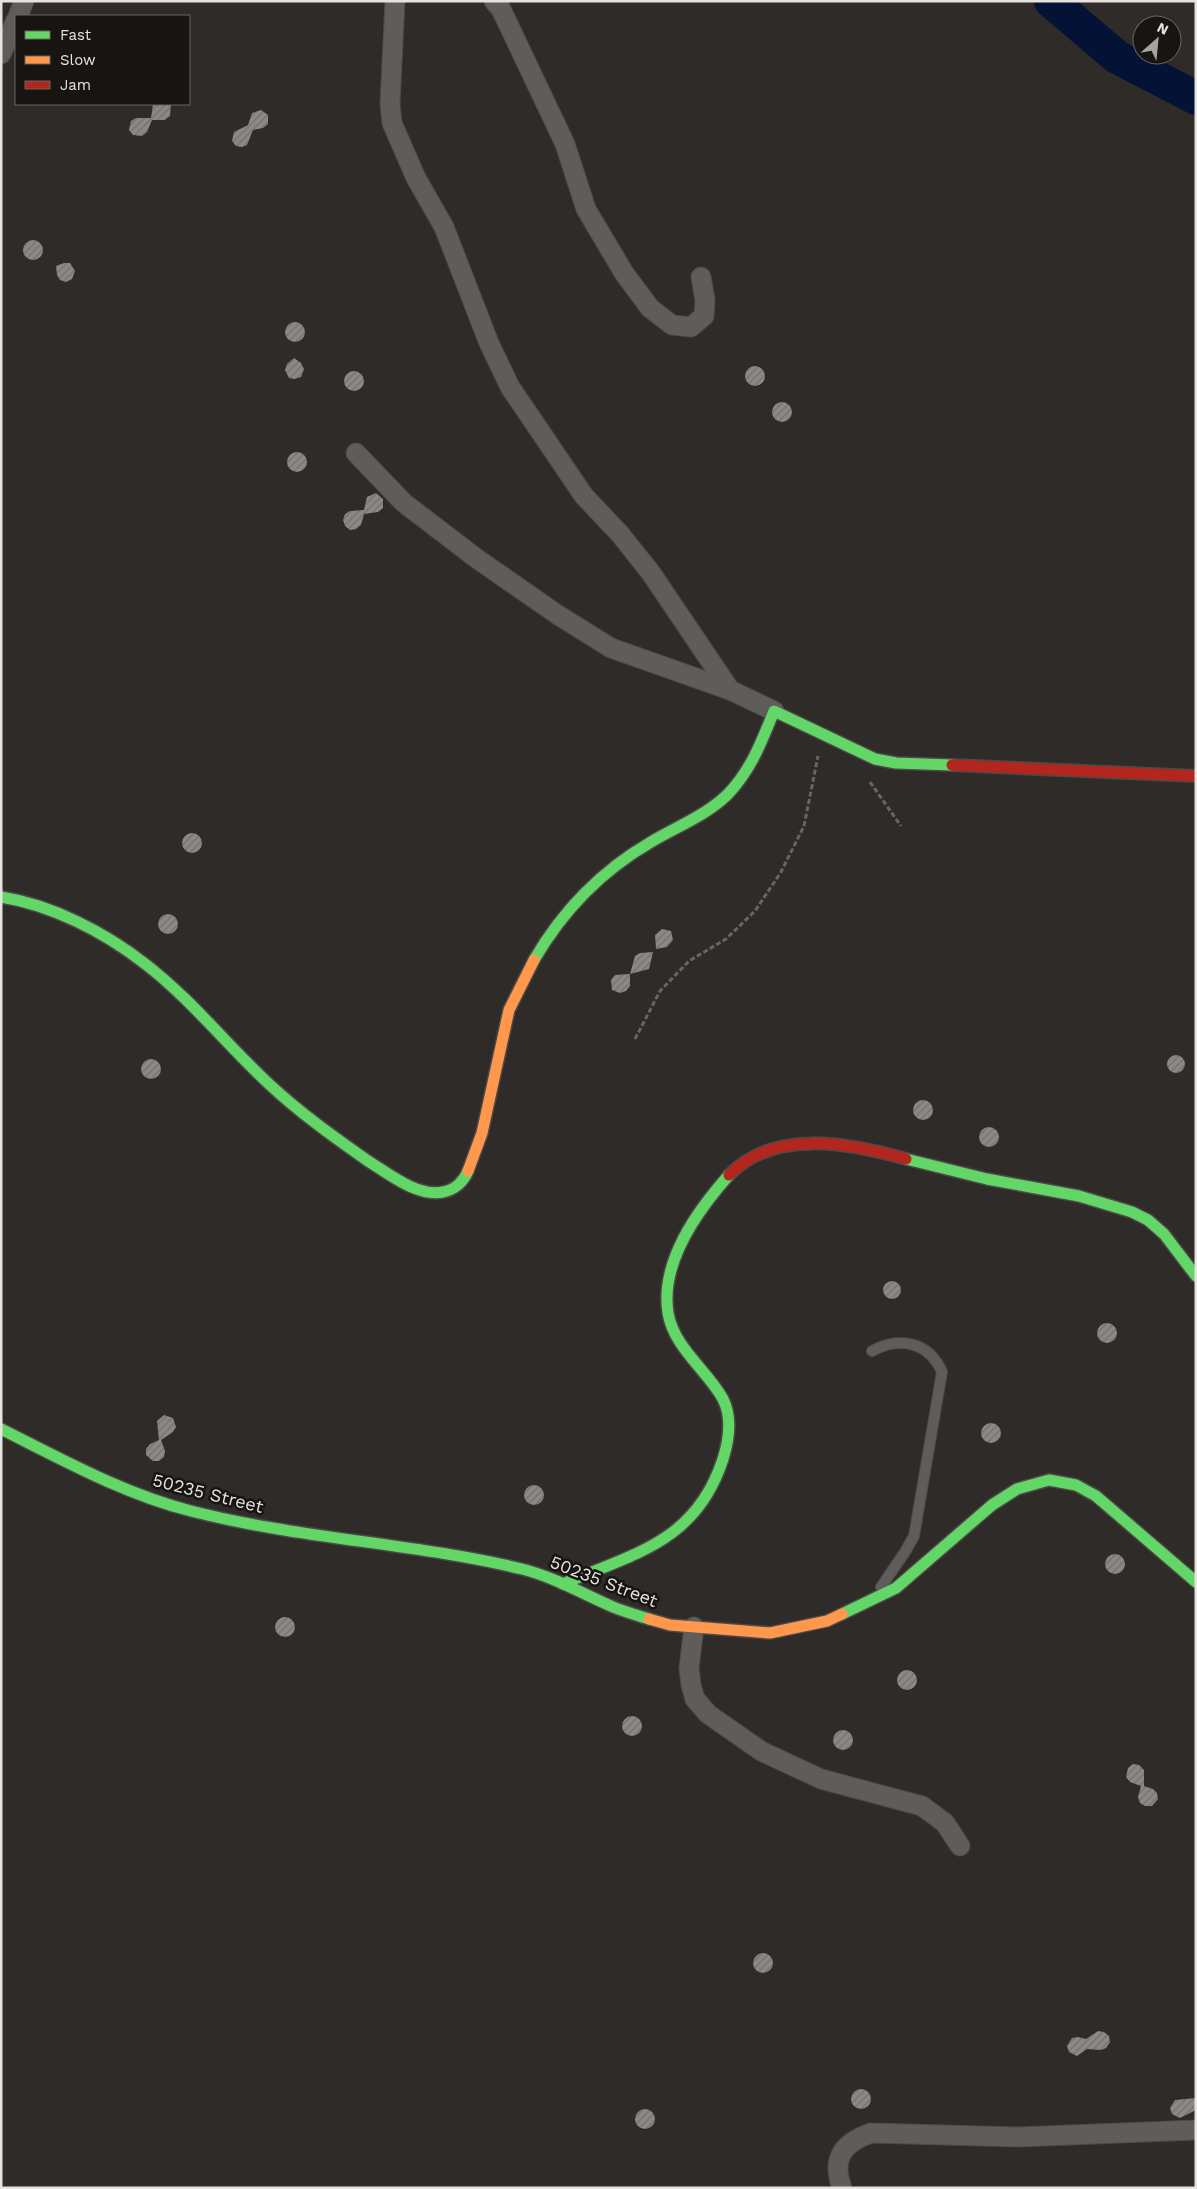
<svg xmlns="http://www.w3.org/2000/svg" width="1197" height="2189" font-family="'Work Sans',sans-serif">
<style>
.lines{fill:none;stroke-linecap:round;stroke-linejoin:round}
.river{stroke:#041235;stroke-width:34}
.building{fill:url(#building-hatch)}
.lane-casing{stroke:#4c4947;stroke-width:12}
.street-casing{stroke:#4c4947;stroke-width:21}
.fast-casing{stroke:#4c4947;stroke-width:14}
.slow-casing{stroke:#4c4947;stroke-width:14}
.jam-casing{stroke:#4c4947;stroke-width:14}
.path{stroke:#686663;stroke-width:3;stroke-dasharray:5 2.5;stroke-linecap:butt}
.lane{stroke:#5f5d5b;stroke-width:10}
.street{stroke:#5f5d5b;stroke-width:19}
.fast{stroke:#63d668;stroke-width:11}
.slow{stroke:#ff974d;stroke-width:11}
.jam{stroke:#b3261e;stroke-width:11}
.labels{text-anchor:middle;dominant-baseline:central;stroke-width:5;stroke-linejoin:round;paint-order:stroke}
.street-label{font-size:18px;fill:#e7e3df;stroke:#171411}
</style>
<defs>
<pattern id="building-hatch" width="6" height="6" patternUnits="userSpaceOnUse" patternTransform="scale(1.25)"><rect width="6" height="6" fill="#8c8888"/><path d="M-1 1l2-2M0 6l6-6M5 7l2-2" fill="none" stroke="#737070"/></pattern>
</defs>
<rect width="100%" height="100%" fill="#2e2b28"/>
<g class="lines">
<path class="river" d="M1051,1L1117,57L1196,98"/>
</g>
<g class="building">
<path d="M153,104H171L170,116L165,120H152L147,132L142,136L133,135L129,130L131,121L136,118H151Z"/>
<path d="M261,110L268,115V124L263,128L253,130L247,145L242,147L236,146L232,141L234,132L248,125L252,113Z"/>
<circle cx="33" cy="250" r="10"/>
<path d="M64,263H70L75,271L72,279L66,282L60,280L57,275L56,266Z"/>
<circle cx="295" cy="332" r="10"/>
<path d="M294,358L301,363L304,369L301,377L295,379L289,378L285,370L287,364Z"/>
<circle cx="755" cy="376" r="10"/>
<circle cx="354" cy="381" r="10"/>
<circle cx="782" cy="412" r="10"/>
<circle cx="297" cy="462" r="10"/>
<path d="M376,493L383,499V508L378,512L364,514L361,525L356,529L350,530L345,526L343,520L345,514L350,511L364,510L367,497Z"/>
<circle cx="192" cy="843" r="10"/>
<circle cx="168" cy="924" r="10"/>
<path d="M662,929L671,931L673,940L667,947L656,949L655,935Z"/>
<path d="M653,952L649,969L630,974L635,956L640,953Z"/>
<path d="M630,974V986L626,991L620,993L612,990L611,980L615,975Z"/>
<circle cx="1176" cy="1064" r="9"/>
<circle cx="151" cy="1069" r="10"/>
<circle cx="923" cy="1110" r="10"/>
<circle cx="989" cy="1137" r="10"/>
<circle cx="892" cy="1290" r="9"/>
<circle cx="1107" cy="1333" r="10"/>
<path d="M164,1415L173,1418L176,1427L173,1432L161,1440L165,1451L164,1457L159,1461H153L146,1455V1449L150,1444L159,1440L157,1421Z"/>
<circle cx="991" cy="1433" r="10"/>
<circle cx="534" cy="1495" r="10"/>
<circle cx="1115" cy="1564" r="10"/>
<circle cx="285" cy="1627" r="10"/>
<circle cx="907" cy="1680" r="10"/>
<circle cx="632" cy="1726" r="10"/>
<circle cx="843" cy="1740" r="10"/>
<path d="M1133,1764L1139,1765L1144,1770V1786L1153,1789L1157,1793L1158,1799L1152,1806H1145L1140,1803L1138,1797L1141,1786L1130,1782L1126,1777L1128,1768Z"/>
<circle cx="763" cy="1963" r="10"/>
<path d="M1098,2031L1104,2032L1109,2036L1110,2042L1106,2048L1101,2050L1087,2049L1077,2056L1069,2052L1067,2046L1072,2038L1078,2037L1086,2039Z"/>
<circle cx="861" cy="2099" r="10"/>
<path d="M1196,2098V2110L1180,2118L1172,2114L1170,2108L1175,2100Z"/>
<circle cx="645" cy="2119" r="10"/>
</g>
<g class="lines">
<defs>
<path id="lane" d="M872,1351C900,1336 929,1342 942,1372L914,1536L905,1552L881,1587"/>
<g id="street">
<path d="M395,1L390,104L392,123L416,178L444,227L489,343L510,387L584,496L620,534L651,573L730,690"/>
<path d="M494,1L501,9L565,144L586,209L624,273L650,308L672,325L691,327L704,316L705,300L701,277"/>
<path d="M18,16L24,1"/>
<path d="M1,54L16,20"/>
<path d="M356,453L404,503L476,558L558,615L611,648L730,690L774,711"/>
<path d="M694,1627L689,1668L691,1685L695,1699L708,1714L761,1751L821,1779L922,1806L945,1823L960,1846"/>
<path d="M842,2188C831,2158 843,2143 871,2133L1018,2137L1196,2130"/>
</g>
<g id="fast">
<path d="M1,897C52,905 104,932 144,963C190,998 227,1045 269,1084C300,1113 334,1137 368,1161C389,1174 417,1197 443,1192C455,1190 464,1181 468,1171"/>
<path d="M534,960C563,910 601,871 651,842C676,827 707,815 728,794C751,770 762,741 774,711L875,759L896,763L952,765"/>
<path d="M906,1159L987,1179L1079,1196L1132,1212L1148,1220L1164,1234L1196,1276"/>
<path d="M1,1429C63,1460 124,1494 191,1511C300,1539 414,1543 522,1569C554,1577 583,1594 613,1607C625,1612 637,1615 649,1619"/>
<path d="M563,1584C635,1553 696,1542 723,1459C729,1440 732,1417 723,1399C707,1370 674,1348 668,1313C660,1262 697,1211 729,1175"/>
<path d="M842,1614L896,1588L992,1505L1017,1489L1049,1480L1076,1485L1096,1496L1196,1582"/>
</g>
<g id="slow">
<path d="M468,1171L482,1133L509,1010L534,960"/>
<path d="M649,1619L670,1625L770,1633L827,1621L842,1614"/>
</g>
<g id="jam">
<path d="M952,765L1196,776"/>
<path d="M729,1175C775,1128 849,1143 906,1159"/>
</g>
</defs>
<use href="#lane" class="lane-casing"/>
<use href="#street" class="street-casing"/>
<use href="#fast" class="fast-casing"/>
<use href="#slow" class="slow-casing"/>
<use href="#jam" class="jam-casing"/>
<g class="path">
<path d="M870,782L901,826"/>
<path d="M635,1039L660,991L689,961L726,939L755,911L781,872L804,826L818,756"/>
</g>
<use href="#lane" class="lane"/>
<use href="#street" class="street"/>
<use href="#fast" class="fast"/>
<use href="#slow" class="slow"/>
<use href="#jam" class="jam"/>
</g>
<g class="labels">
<g class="street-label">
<text transform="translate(208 1493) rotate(14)">50235 Street</text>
<text transform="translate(604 1581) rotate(21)">50235 Street</text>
</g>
</g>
<rect width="1197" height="2189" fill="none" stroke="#e7e3df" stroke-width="5"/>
<rect x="15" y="15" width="175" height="90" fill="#171411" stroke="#6a6763"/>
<rect x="25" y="31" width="25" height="8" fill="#63d668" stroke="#6a6763"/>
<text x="60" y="40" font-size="15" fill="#e7e3df">Fast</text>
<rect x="25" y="56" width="25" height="8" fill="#ff974d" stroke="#6a6763"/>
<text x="60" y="65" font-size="15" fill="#e7e3df">Slow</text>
<rect x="25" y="81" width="25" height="8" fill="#b3261e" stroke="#6a6763"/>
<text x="60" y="90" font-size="15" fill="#e7e3df">Jam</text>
<g transform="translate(1157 40) rotate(27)"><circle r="24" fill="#171411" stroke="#6a6763"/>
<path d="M0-4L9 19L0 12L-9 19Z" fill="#a6a39f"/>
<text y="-8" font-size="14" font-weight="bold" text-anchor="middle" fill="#e7e3df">N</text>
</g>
</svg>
